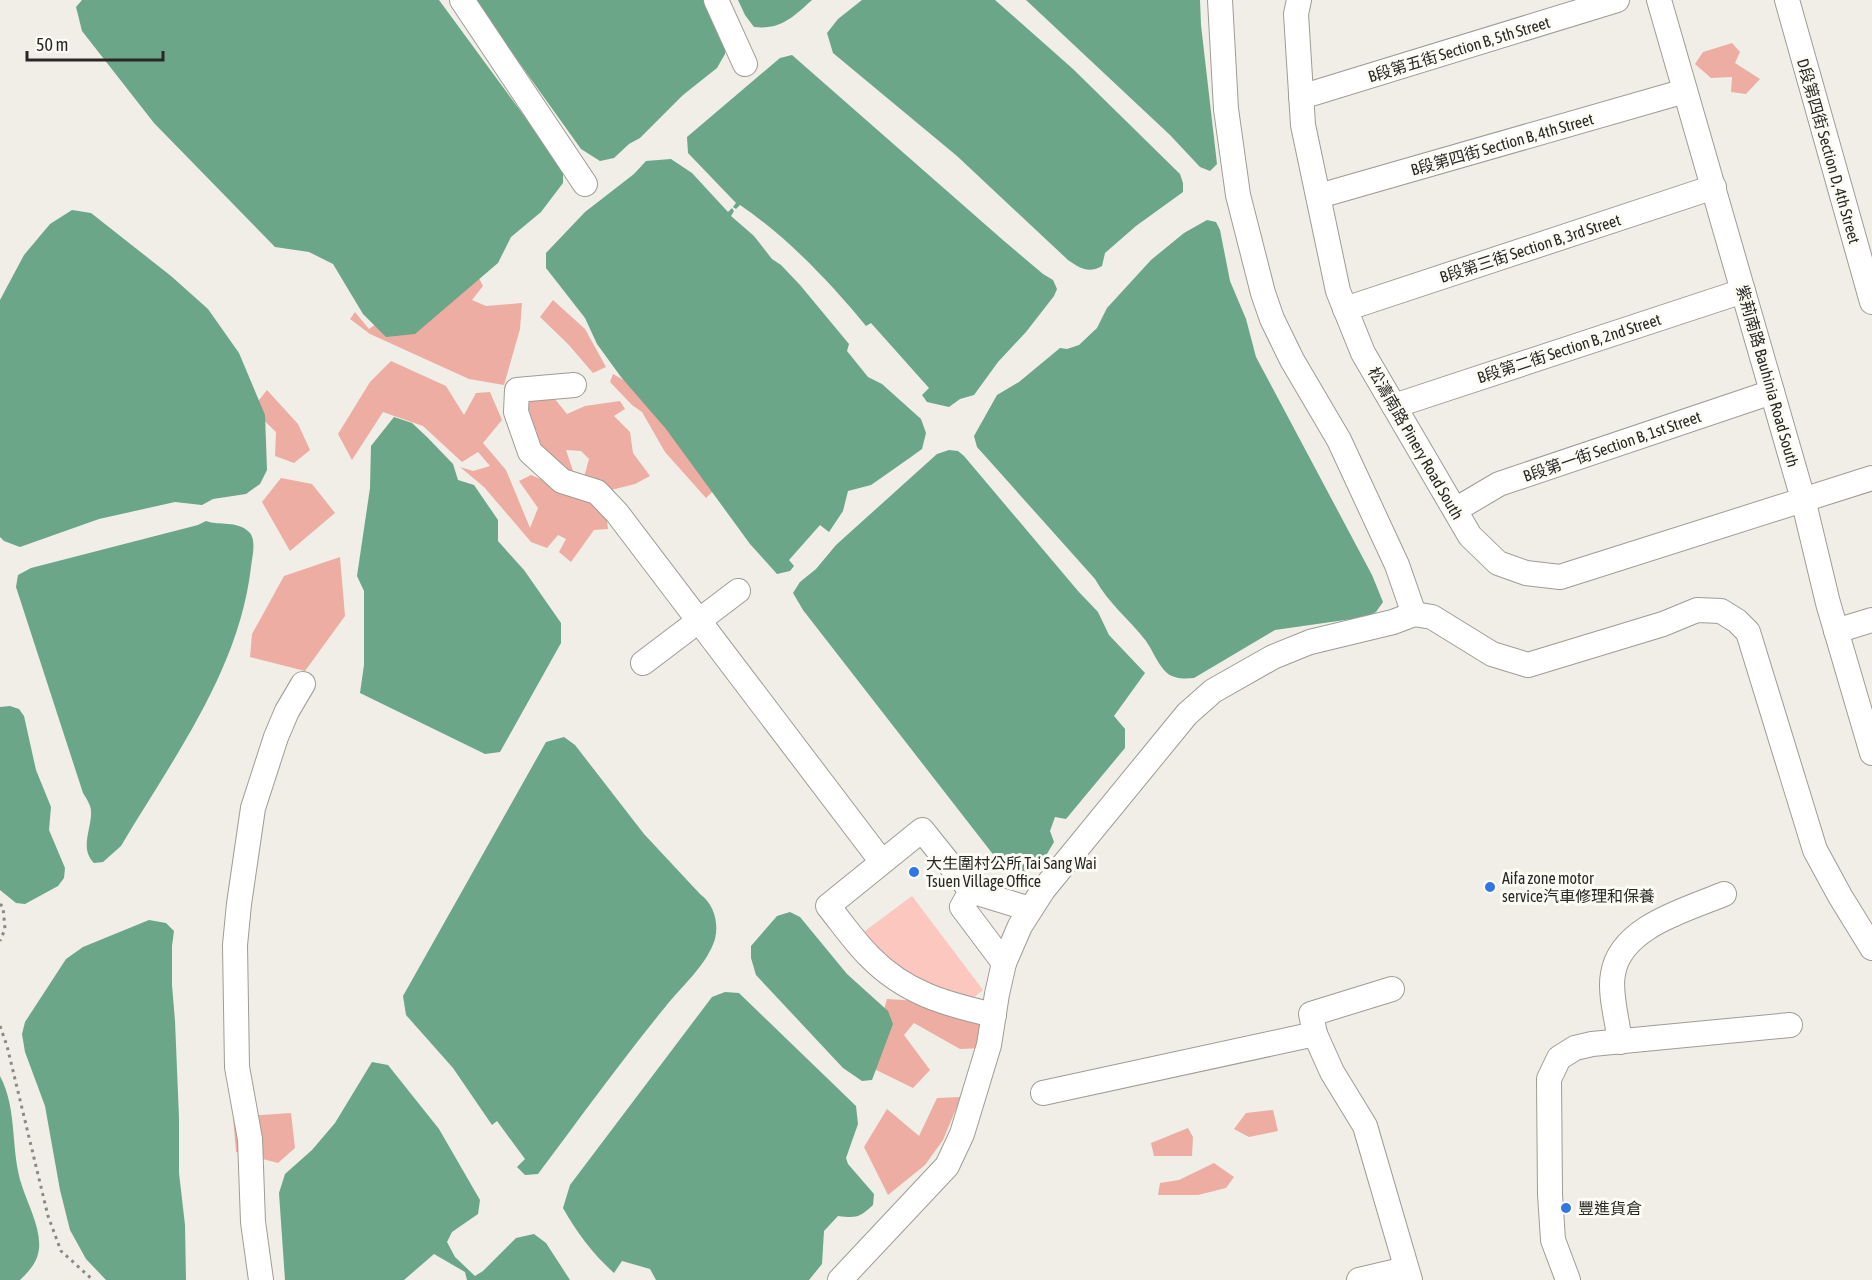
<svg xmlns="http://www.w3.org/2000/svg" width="1872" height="1280" font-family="'Asap Condensed','Noto Sans TC',sans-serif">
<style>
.green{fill:#fcc7be}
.forest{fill:#edada2}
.water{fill:#6aa687}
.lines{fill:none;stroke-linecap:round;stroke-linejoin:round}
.minor-casing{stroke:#9e9c95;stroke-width:26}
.path{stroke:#8a8984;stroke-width:3;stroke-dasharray:3 4.5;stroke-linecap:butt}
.minor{stroke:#fff;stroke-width:24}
.poi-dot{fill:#3177e4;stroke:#fdfcf4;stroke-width:2}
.labels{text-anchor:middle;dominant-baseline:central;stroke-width:6;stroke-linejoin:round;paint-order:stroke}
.street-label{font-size:16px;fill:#292826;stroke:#fdfcf4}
.poi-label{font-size:16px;fill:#292826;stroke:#fdfcf4;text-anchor:start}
</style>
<rect width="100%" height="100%" fill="#f0eee7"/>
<path class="green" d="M912,896L983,990L969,1001L898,971L861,934Z"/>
<g class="forest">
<path d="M1732,43L1740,52L1735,63L1760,79L1746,94L1731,92L1732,77L1711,78L1695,64L1703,52Z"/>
<path d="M476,272L483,286L472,300L486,306L522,303L520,329L504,385L469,379L370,334L350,319L355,312L369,329L386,317Z"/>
<path d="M553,300L585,329L606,367L593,373L568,344L540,317Z"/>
<path d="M391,361L446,386L464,415L476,393L490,392L502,420L483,443L506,470L530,528L538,508L519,481L531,475L600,504L607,520L608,529L594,530L571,562L559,552L566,539L558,535L547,548L531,542L484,487L460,467L473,471L490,466L478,452L462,462L423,426L383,412L352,460L338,434L370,382Z"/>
<path d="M613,374L638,388L716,488L706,498L665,452L642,412L632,405L610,382Z"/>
<path d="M545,387L567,414L585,406L620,401L625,409L614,416L630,432L633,453L650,476L635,484L607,491L584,477L589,459L581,451L566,450L577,483L530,452L537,432L516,398Z"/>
<path d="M267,390L298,424L310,450L294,463L275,456L276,432L252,409Z"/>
<path d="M281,478L312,484L335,513L290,551L262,502Z"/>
<path d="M340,557L345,616L305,671L250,657L252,634L284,576Z"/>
<path d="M887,999L919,1001L978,1011L982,1048L960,1049L914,1023L904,1035L930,1070L913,1088L868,1066Z"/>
<path d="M961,1097L943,1140L925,1165L888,1195L864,1147L887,1109L919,1136L937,1098Z"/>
<path d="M1273,1110L1278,1131L1249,1137L1234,1129L1246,1113Z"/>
<path d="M291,1113L295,1148L278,1163L236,1152L233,1117Z"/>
<path d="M1188,1128L1193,1137L1192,1156H1154L1151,1143Z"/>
<path d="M1214,1163L1234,1177L1226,1188L1198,1195H1158L1160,1183L1179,1180Z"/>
</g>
<g class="water">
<path d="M82,0H439L563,169V183L541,212L511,237L498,263L415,334L386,337L363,314L333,264L309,252L275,247L154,123L82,31L76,7Z"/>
<path d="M476,0H713L727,34L725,54L717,68L683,95L640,138L629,144L614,158L600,161L581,149L490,22Z"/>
<path d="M738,0H812C793,17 781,30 754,27L745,15Z"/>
<path d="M862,0H995L1073,69L1180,174L1183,183V192L1136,226L1105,253L1102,266C1088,274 1080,268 1068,260L957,156L833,53L827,33L838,19Z"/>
<path d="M1026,0H1200L1201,25L1217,164L1210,171L1200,167L1170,135Z"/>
<path d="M792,55L1004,241L1043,274L1053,280L1057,289L1054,296L1026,332L998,362L974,395L960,399L949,407L927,402L922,395L929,388L871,323L866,326C830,282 787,237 740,205L736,209L733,207L736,203L688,153L687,137L780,58Z"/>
<path d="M671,159L692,173L728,212L732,208L734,211L731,216L754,236L772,259L781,265L800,285L849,344L847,351L868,377L882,384L921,419L926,433L922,449L911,457L871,485L848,491L843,511L829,532L820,525L789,560L794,566L790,571L777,574L750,544L666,429L621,377L597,344L585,318L546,268V253L585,212L634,174L646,161Z"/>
<path d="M72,210L91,213L171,276L208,309L239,353L265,415L267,470L260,484L246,494L213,499L202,505L175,502L99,519L20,547L4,541L0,537V300L24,255L50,224Z"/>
<path d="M1207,220L1216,222L1220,230L1230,281L1246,319L1256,357L1372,575L1383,602L1376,612L1366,617L1275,630L1194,678C1185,679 1174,679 1167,673C1158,665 1153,651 1146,641C1129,619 1109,604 1095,579L977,447L974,436L997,395L1019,382L1060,348L1067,349L1079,345L1097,328L1107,308L1151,260L1184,233Z"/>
<path d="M394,417L412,423L427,437L453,464L458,480L474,485L498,520V541L524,570L561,623V643L500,752L485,754L360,693L364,665V591L357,576L370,488L371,446Z"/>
<path d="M949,450L958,451L964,456L1078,591L1098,612L1109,635L1145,673L1114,716L1125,729V748L1066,819L1055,817L1050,831L1054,842C1049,850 1044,861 1037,867C1020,881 1004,866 992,853L803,610L793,593L800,582L816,569L836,545L937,454Z"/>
<path d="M206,521C219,526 237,520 249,532C257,540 252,557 251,567C239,671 173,758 121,846L103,862L94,863C79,848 92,829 91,811C91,805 86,798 83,793L16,587L18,575L31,568L198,525Z"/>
<path d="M10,706L19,709L24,716L36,770L51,807L49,830L65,868L64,878L58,886L25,904L16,903L0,890V707Z"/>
<path d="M564,737L575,745L644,834L700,894C714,904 719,923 715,939C707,965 682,986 666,1006C621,1061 580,1118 538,1174L525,1175L517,1167L525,1159L497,1121L492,1125L453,1068L406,1015L403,996L546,742Z"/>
<path d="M790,912L800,917L847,974L888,1011L893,1024L872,1080L862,1081L843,1068L756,975L751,958V946L777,916Z"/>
<path d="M149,920L166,923L174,931L172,946V985L175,1021L179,1118V1173L185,1225L186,1280H106L86,1259L70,1230L60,1190L45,1106L25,1052L22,1034L25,1022L66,959L83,947Z"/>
<path d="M725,992L739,993L856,1106L858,1124L846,1158L848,1164L874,1194L873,1205C859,1218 856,1218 838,1216L824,1231L822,1264L809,1280H656L650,1269L622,1261L614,1273C592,1253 577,1233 563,1208L570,1185L712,997Z"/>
<path d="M372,1062L388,1065L439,1129L480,1200L478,1214L452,1232L447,1242L455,1257L475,1276L483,1271L516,1238L534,1234L546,1243L570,1280H467L465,1272L434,1254L404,1280H285L279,1193L285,1174L312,1150L335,1123Z"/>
<path d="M0,1076C18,1110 10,1150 22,1186C28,1205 41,1228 39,1249C37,1263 30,1270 20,1280H0Z"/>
</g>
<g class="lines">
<defs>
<g id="minor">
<path d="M462,0L585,184"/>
<path d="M716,0L745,64"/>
<path d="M1220,0L1226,109L1238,195L1263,293L1272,319L1292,360L1339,440L1397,565L1414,614"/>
<path d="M1299,0L1296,14L1303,125L1338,291L1363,353L1470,536L1498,563L1526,573L1560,577L1872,478"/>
<path d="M1659,0L1803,499L1828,603L1872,753"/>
<path d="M1787,0L1872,302"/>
<path d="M1301,97L1617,0"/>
<path d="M1319,196L1685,91"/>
<path d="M1345,309L1714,187"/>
<path d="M574,385L517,390L516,412L530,452L562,481L597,492L617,513L882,862"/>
<path d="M1394,406L1743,291"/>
<path d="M1455,510L1499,484L1772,392"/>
<path d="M1836,631L1872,620"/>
<path d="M643,663L738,591"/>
<path d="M971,891L962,907L1004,963"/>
<path d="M1392,989L1311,1014L1315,1034L1332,1072L1365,1126L1410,1280"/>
<path d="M994,1015C945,1004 905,993 869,956C854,941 841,922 828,906L922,830L971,891L1030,909"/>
<path d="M1620,1042C1618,1023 1609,993 1613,974C1620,927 1686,910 1724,894"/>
<path d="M1043,1093L1315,1034"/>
<path d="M261,1280L253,1222L250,1139L237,1067L235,945L239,904L253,808L276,737L287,711L303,684"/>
<path d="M840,1280L947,1166L962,1134L989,1045L997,994L1004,963L1020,926L1043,890L1187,714L1213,691L1273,657L1310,642L1393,622L1414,614L1432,617L1492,654L1528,665L1663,624L1697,610L1721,611L1737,621L1748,632L1815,850L1840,896L1872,948"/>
<path d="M1359,1280L1406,1269"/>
<path d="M1568,1280L1553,1240L1550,1194L1549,1079L1559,1058L1575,1048L1592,1044L1790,1025"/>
</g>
</defs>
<use href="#minor" class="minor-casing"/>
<g class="path">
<path d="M0,904L3,907L5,929L0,941"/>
<path d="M0,1026L7,1046L48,1216L61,1251L93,1280"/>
</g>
<use href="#minor" class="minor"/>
</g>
<g class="poi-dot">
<circle cx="914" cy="872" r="6"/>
<circle cx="1490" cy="887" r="6"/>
<circle cx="1566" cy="1208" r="6"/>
</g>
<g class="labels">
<g class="street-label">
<text transform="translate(1459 49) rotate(-17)">B段第五街 Section B, 5th Street</text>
<text transform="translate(1502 144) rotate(-16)">B段第四街 Section B, 4th Street</text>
<text transform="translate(1829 151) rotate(74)">D段第四街 Section D, 4th Street</text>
<text transform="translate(1530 248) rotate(-18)">B段第三街 Section B, 3rd Street</text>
<text transform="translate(1569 348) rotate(-18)">B段第二街 Section B, 2nd Street</text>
<text transform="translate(1768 376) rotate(74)">紫荊南路 Bauhinia Road South</text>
<text transform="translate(1416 443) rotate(60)">松濤南路 Pinery Road South</text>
<text transform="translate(1612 446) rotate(-19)">B段第一街 Section B, 1st Street</text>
</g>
<g class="poi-label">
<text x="926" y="863">大生圍村公所 Tai Sang Wai<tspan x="926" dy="18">Tsuen Village Office</tspan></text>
<text x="1502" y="878">Aifa zone motor<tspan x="1502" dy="18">service汽車修理和保養</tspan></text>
<text x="1578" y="1208">豐進貨倉</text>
</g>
</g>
<path d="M27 51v9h136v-9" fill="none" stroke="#292826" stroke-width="3"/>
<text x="36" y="51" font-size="18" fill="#292826" stroke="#fdfcf4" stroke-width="4.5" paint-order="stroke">50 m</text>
</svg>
